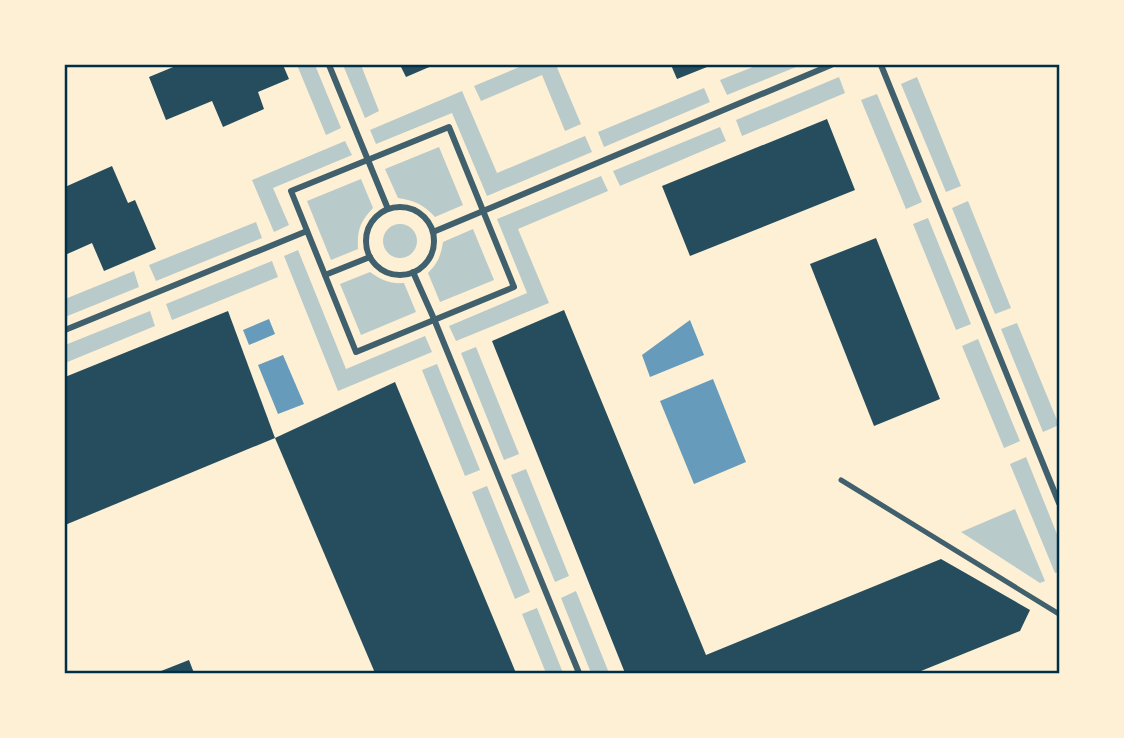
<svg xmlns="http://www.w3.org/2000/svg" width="1124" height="738" font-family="'Source Sans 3',sans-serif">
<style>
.green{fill:#b9caca}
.water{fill:#669bbc}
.building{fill:#264d5e}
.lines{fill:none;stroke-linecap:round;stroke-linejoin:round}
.service{stroke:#3f606c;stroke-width:5}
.pedestrian{stroke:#3f606c;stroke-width:6}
.neatline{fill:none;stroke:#003049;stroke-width:2.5}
</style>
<rect width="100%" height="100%" fill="#fdf0d5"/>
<g class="green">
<path d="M297,65H315L341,128L326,135Z"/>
<path d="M343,65H361L379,111L365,118Z"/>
<path d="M524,65H556L581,124L565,131L542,75L481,101L474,86Z"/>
<path d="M758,65H801L727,95L720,80Z"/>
<path d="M839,77L845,93L742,136L736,120Z"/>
<path d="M917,77L961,186L946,192L901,84Z"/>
<path d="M704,88L710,102L604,147L598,132Z"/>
<path d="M462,91L497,173L585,136L592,152L487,196L452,113L376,144L370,130Z"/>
<path d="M877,94L922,202L906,209L861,100Z"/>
<path d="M720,127L726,141L620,186L613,171Z"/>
<path d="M345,141L352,155L273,188L289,225L274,232L252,180Z"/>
<path d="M439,147L463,205L435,217C424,205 414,200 398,198L385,169Z"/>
<path d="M601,176L608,191L518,229L549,303L456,341L449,326L527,293L497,219Z"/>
<path d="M361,179L373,208C360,222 357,230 358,249L331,260L307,201Z"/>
<path d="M968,201L1011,308L995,314L952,208Z"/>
<path d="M928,218L971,324L956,330L913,224Z"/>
<path d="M256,222L262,238L156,281L149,265Z"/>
<circle cx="400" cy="241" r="17"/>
<path d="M473,229L494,280L440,302L428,273C438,263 441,255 443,242Z"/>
<path d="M298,250L346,369L425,336L432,352L338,391L284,256Z"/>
<path d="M272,261L278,277L172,320L166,304Z"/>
<path d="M134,271L139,287L65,317V299Z"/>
<path d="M370,272C381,280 390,284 404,283L416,312L361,335L340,284Z"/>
<path d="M150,311L155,326L65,363V345Z"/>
<path d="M1017,323L1059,425L1043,432L1001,329Z"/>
<path d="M978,339L1020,441L1004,448L962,346Z"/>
<path d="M476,347L519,454L504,460L461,353Z"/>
<path d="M437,364L480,470L465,476L422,370Z"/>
<path d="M1026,457L1059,539V572L1055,573L1010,464Z"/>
<path d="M526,469L569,576L555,582L511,475Z"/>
<path d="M487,486L530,592L515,599L472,492Z"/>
<path d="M1015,509L1045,581L1040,583L961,532Z"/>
<path d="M576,591L609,673H591L561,598Z"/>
<path d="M537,608L563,673H546L522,614Z"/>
</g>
<g class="water">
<path d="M269,319L275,334L249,345L243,330Z"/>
<path d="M690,320L704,355L650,377L642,355Z"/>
<path d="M283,355L304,404L278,414L258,365Z"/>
<path d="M713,379L746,462L694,484L660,401Z"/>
</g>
<g class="building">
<path d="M178,65H283L289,79L258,92L264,109L223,127L212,101L166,120L149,77Z"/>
<path d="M400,65H434L406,77Z"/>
<path d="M671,65H712L677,79Z"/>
<path d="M827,119L855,190L690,256L662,186Z"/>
<path d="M112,166L128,203L135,200L156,249L104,271L92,243L65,255V187Z"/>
<path d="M876,238L940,399L874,426L810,264Z"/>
<path d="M564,310L706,655L941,559L1030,610L1020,631L916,673H625L492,341Z"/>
<path d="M228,311L275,438L65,525V377Z"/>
<path d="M395,382L516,673H375L275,438Z"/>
<path d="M189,660L194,673H156Z"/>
</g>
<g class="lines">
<path class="service" d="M841,480L1059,614"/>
<g class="pedestrian">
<path d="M329,65L388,209"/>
<path d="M881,65L1059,503"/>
<path d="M449,127L514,287L356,352L291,191Z"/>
<circle cx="400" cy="241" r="34"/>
<path d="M433,232L831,65"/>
<path d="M413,272L434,319L579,673"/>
<path d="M325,275L370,257"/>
<path d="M65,330L307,231"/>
</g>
</g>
<rect width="1124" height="738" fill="none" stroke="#fdf0d5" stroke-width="133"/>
<rect x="66" y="66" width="992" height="606" class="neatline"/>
</svg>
